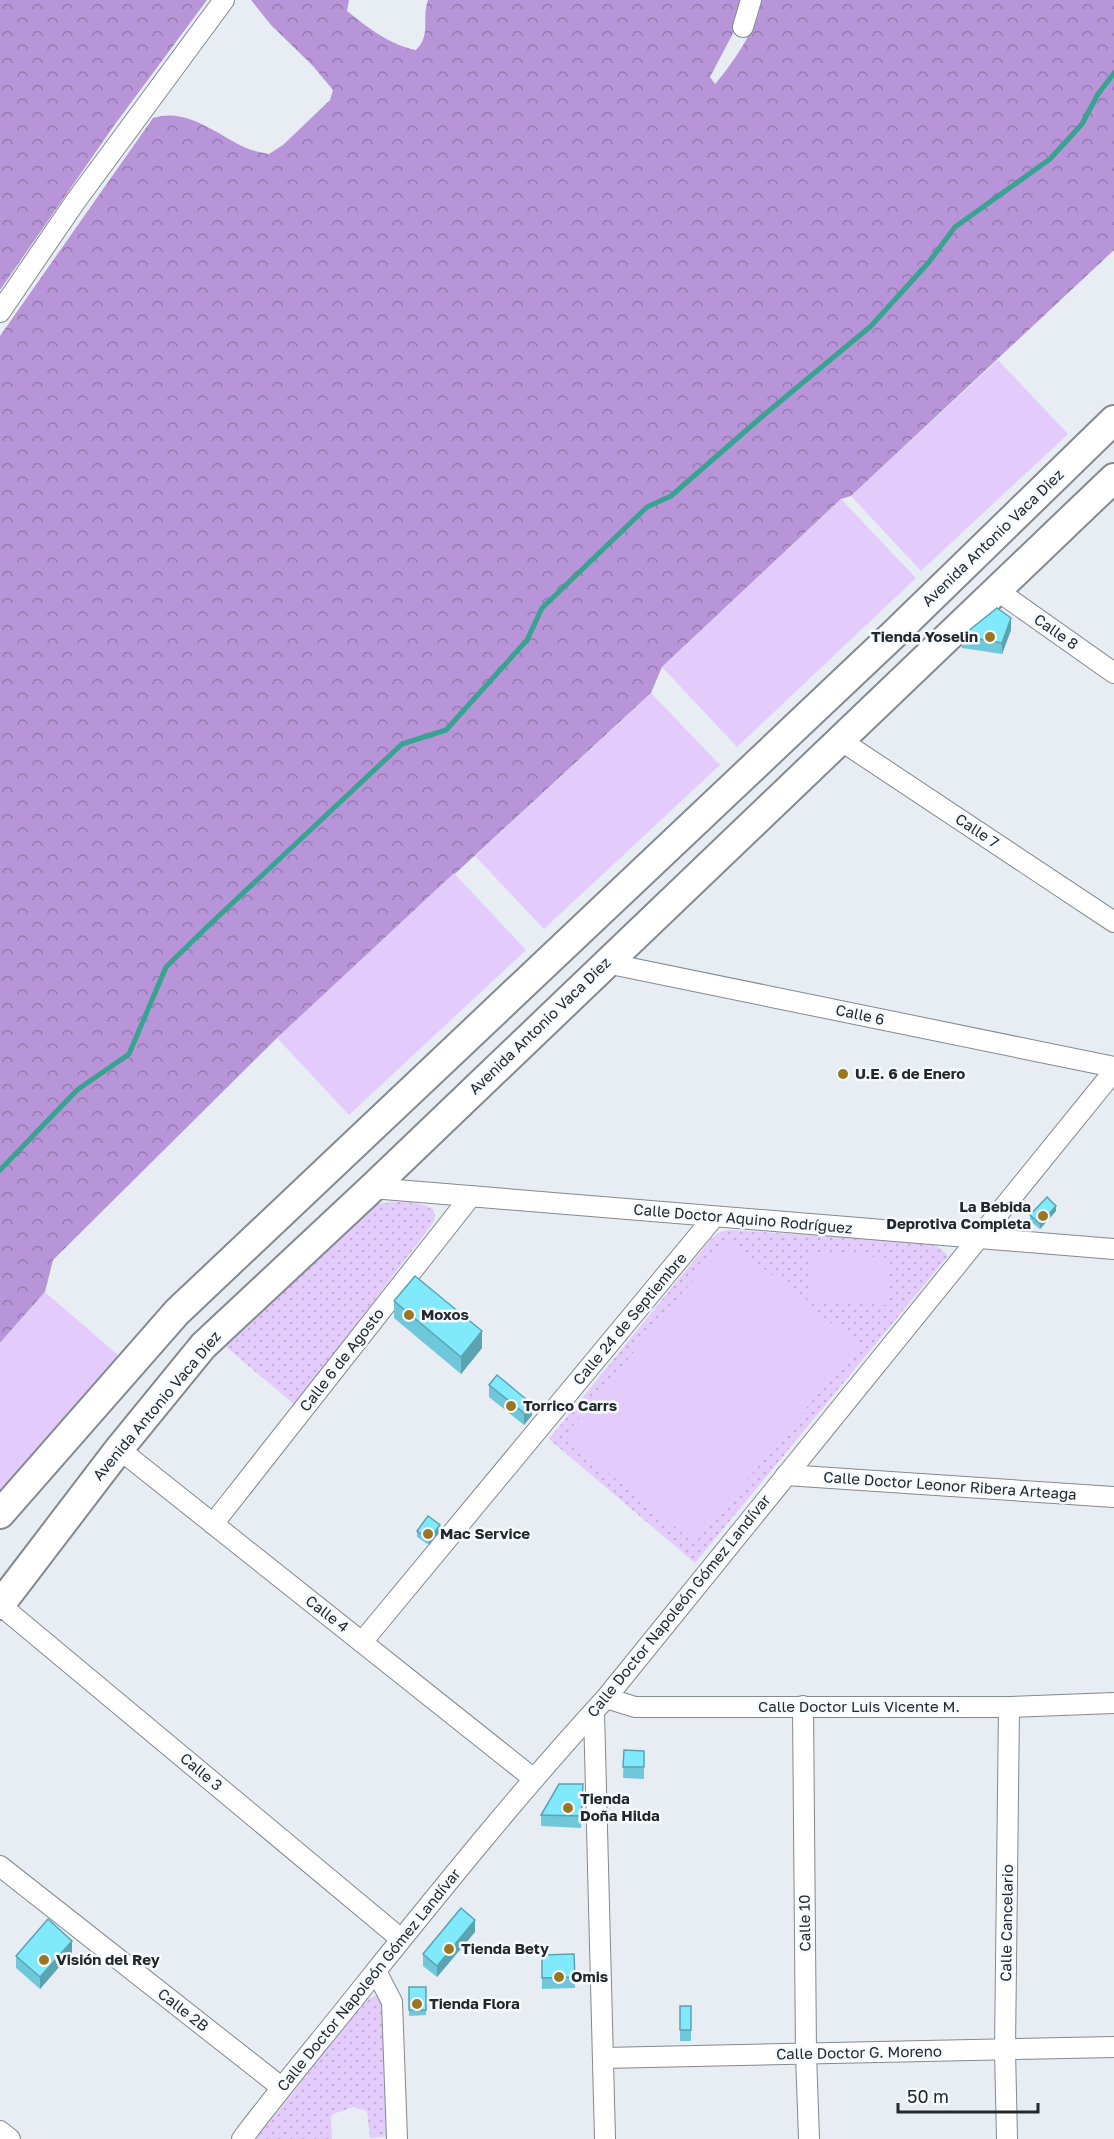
<svg xmlns="http://www.w3.org/2000/svg" width="1114" height="2139" font-family="'Golos Text',sans-serif">
<style>
.forest{fill:url(#forest-crowns)}
.park{fill:url(#park-dots)}
.pitch{fill:#e3ccfb}
.lines{fill:none;stroke-linecap:round;stroke-linejoin:round}
.stream{stroke:#37a390;stroke-width:5}
.minor-casing{stroke:#83898e;stroke-width:22}
.highway-casing{stroke:#83898e;stroke-width:32}
.minor{stroke:#fff;stroke-width:20}
.highway{stroke:#fff;stroke-width:28}
.wall{fill:#6ec8d9}
.shaded-wall{fill:#5aa3b0}
.building{fill:#80e9fc;stroke:#5aa3b0;stroke-width:1.5}
.poi-dot{fill:#9b7622;stroke:#f5faff;stroke-width:2}
.labels{text-anchor:middle;stroke-width:5;stroke-linejoin:round;paint-order:stroke}
.street-label{font-size:15px;fill:#25282a;stroke:#f5faff}
.poi-label{font-size:15px;font-weight:bold;fill:#25282a;stroke:#f5faff;text-anchor:start}
</style>
<defs>
<pattern id="forest-crowns" width="20" height="18" patternUnits="userSpaceOnUse" patternTransform="scale(1.5)"><rect width="20" height="18" fill="#b795d8"/><path d="M2 6a3 3 0 1 1 6 0M12 15a3 3 0 1 1 6 0" fill="none" stroke="#957aaf"/></pattern>
<pattern id="park-dots" width="8" height="8" patternUnits="userSpaceOnUse" patternTransform="scale(1.5)"><rect width="8" height="8" fill="#e3ccfb"/><path d="M2 2h.1M6 6h.1" fill="none" stroke="#c3afd7" stroke-width="1.8" stroke-linecap="round"/></pattern>
</defs>
<rect width="100%" height="100%" fill="#e7edf3"/>
<g class="forest">
<polygon points="0,0 207,0 113,127 0,290"/>
<path d="M 251,0 L 349,0 L 347,11 C 367,27 390,45 416,50 C 432,33 421,19 428,0 L 742,0 L 740,20 L 710,77 L 715,84 C 728,70 764,19 760,0 L 1114,0 L 1114,250 L 851,496 L 841,499 L 662,667 L 651,693 L 277,1038 L 53,1260 L 45,1292 L 0,1343 L 0,336 L 153,118 C 187,107 216,134 246,148 C 253,151 261,152 269,154 L 283,145 L 330,100 L 333,90 L 313,66 L 271,25 Z"/>
</g>
<g class="park">
<path d="M 394,1202 C 408,1202 420,1202 433,1209 L 435,1216 L 433,1223 L 295,1405 L 225,1346 L 377,1204 Z"/>
<polygon points="730,1230 928,1243 940,1248 948,1256 695,1563 549,1439 712,1238 720,1232"/>
<polygon points="376,1996 383,1997 392,2136 370,2138 367,2111 353,2107 333,2114 331,2117 332,2139 256,2139 367,1999"/>
</g>
<g class="pitch">
<polygon points="998,360 1068,434 921,571 851,496"/>
<polygon points="841,499 916,578 737,747 662,667"/>
<polygon points="651,693 720,765 544,929 475,856"/>
<polygon points="454,873 526,950 349,1115 277,1038"/>
<polygon points="727,1239 858,1345 695,1543 564,1437"/>
<polygon points="811,1252 890,1258 886,1305 807,1299"/>
<polygon points="45,1292 120,1357 0,1492 0,1343"/>
</g>
<g class="lines">
<polyline class="stream" points="0,1170 77,1090 129,1054 166,967 207,927 402,744 446,730 527,640 542,608 647,507 671,496 765,414 871,326 929,262 955,227 1050,159 1082,124 1098,94 1114,73"/>
<defs>
<g id="minor">
<polyline points="743,27 751,0"/>
<polyline points="0,312 75,202 224,0"/>
<polyline points="998,591 1114,673"/>
<polyline points="840,740 1114,922"/>
<polyline points="606,963 1114,1067"/>
<polyline points="372,1188 1114,1249"/>
<polyline points="119,1449 534,1779"/>
<polyline points="786,1475 1114,1497"/>
<polyline points="213,1524 471,1196"/>
<polyline points="0,1605 401,1939"/>
<polyline points="362,1642 714,1217"/>
<polyline points="606,1698 635,1707 1009,1707 1114,1703"/>
<polyline points="803,1706 806,2054 809,2139"/>
<polyline points="594,1712 605,2139"/>
<polyline points="0,1866 281,2087"/>
<polyline points="376,1971 392,2002 397,2139"/>
<polyline points="603,2058 1114,2047"/>
<polyline points="0,2131 10,2139"/>
<path d="M 242,2139 C 285,2082 331,2028 375,1972 C 450,1879 525,1786 606,1698 L 1114,1071"/>
<polyline points="1007,2139 1005,2050 1009,1707"/>
</g>
<g id="highway">
<polyline points="0,1514 177,1312 893,635 1114,420"/>
<polyline points="0,1605 119,1449 203,1346 372,1188 1114,478"/>
</g>
</defs>
<use href="#minor" class="minor-casing"/>
<use href="#highway" class="highway-casing"/>
<use href="#minor" class="minor"/>
<use href="#highway" class="highway"/>
</g>
<g class="wall">
<polygon points="1011,630 1002,654 962,648 962,636"/>
<polygon points="1056,1211 1040,1229 1030,1221 1030,1215"/>
<polygon points="394,1301 482,1348 461,1374 394,1318"/>
<polygon points="489,1385 532,1415 524,1425 489,1397"/>
<polygon points="417,1531 440,1531 429,1545 417,1537"/>
<polygon points="624,1750 644,1751 644,1779 623,1778"/>
<polygon points="583,1796 581,1828 541,1826 541,1815"/>
<polygon points="475,1932 437,1977 423,1966 423,1954"/>
<polygon points="72,1952 40,1989 16,1968 16,1956"/>
<polygon points="574,1954 575,1988 542,1989 542,1955"/>
<polygon points="409,1987 426,1987 426,2015 409,2016"/>
<rect x="680" y="2006" width="11" height="35"/>
</g>
<g class="shaded-wall">
<polygon points="1011,618 1011,630 1002,654 1002,643"/>
<polygon points="1056,1206 1056,1211 1040,1229 1040,1224"/>
<polygon points="482,1331 482,1348 461,1374 461,1357"/>
<polygon points="532,1404 532,1415 524,1425 524,1413"/>
<polygon points="440,1525 440,1531 429,1545 429,1539"/>
<polygon points="475,1920 475,1932 437,1977 437,1966"/>
<polygon points="72,1941 72,1952 40,1989 40,1977"/>
</g>
<g class="building">
<polygon points="997,608 1011,618 1002,643 962,636"/>
<polygon points="1047,1197 1056,1206 1040,1224 1030,1215"/>
<polygon points="415,1276 482,1331 461,1357 394,1301"/>
<polygon points="497,1375 532,1404 524,1413 489,1385"/>
<polygon points="428,1516 440,1525 429,1539 417,1531"/>
<polygon points="624,1750 644,1751 644,1767 623,1767"/>
<polygon points="559,1784 583,1784 581,1816 541,1815"/>
<polygon points="461,1908 475,1920 437,1966 423,1954"/>
<polygon points="48,1919 72,1941 40,1977 16,1956"/>
<polygon points="574,1954 575,1977 542,1978 542,1955"/>
<rect x="409" y="1987" width="17" height="23"/>
<rect x="680" y="2006" width="11" height="24"/>
</g>
<g class="poi-dot">
<circle cx="990" cy="637" r="6"/>
<circle cx="843" cy="1074" r="6"/>
<circle cx="1043" cy="1216" r="6"/>
<circle cx="409" cy="1315" r="6"/>
<circle cx="511" cy="1406" r="6"/>
<circle cx="428" cy="1534" r="6"/>
<circle cx="568" cy="1808" r="6"/>
<circle cx="449" cy="1949" r="6"/>
<circle cx="44" cy="1960" r="6"/>
<circle cx="559" cy="1977" r="6"/>
<circle cx="417" cy="2004" r="6"/>
</g>
<g class="labels">
<g class="street-label">
<text transform="translate(993 538) rotate(-44)" y="5">Avenida Antonio Vaca Diez</text>
<text transform="translate(1056 632) rotate(35)" y="5">Calle 8</text>
<text transform="translate(977 831) rotate(34)" y="5">Calle 7</text>
<text transform="translate(860 1015) rotate(12)" y="5">Calle 6</text>
<text transform="translate(540 1026) rotate(-44)" y="5">Avenida Antonio Vaca Diez</text>
<text transform="translate(743 1219) rotate(5)" y="5">Calle Doctor Aquino Rodríguez</text>
<text transform="translate(630 1319) rotate(-50)" y="5">Calle 24 de Septiembre</text>
<text transform="translate(342 1360) rotate(-52)" y="5">Calle 6 de Agosto</text>
<text transform="translate(157 1406) rotate(-50)" y="5">Avenida Antonio Vaca Diez</text>
<text transform="translate(950 1486) rotate(4)" y="5">Calle Doctor Leonor Ribera Arteaga</text>
<text transform="translate(679 1606) rotate(-51)" y="5">Calle Doctor Napoleón Gómez Landívar</text>
<text transform="translate(327 1614) rotate(38)" y="5">Calle 4</text>
<text x="859" y="1712">Calle Doctor Luis Vicente M.</text>
<text transform="translate(201 1772) rotate(40)" y="5">Calle 3</text>
<text transform="translate(805 1923) rotate(-91)" y="5">Calle 10</text>
<text transform="translate(1007 1923) rotate(-89)" y="5">Calle Cancelario</text>
<text transform="translate(369 1980) rotate(-51)" y="5">Calle Doctor Napoleón Gómez Landívar</text>
<text transform="translate(183 2010) rotate(38)" y="5">Calle 2B</text>
<text transform="translate(859 2053) rotate(-1)" y="5">Calle Doctor G. Moreno</text>
</g>
<g class="poi-label">
<text x="978" y="642" text-anchor="end">Tienda Yoselin</text>
<text x="855" y="1079">U.E. 6 de Enero</text>
<text x="1031" y="1212" text-anchor="end">La Bebida<tspan x="1031" dy="17">Deprotiva Completa</tspan></text>
<text x="421" y="1320">Moxos</text>
<text x="523" y="1411">Torrico Carrs</text>
<text x="440" y="1539">Mac Service</text>
<text x="580" y="1804">Tienda<tspan x="580" dy="17">Doña Hilda</tspan></text>
<text x="461" y="1954">Tienda Bety</text>
<text x="56" y="1965">Visión del Rey</text>
<text x="571" y="1982">Omis</text>
<text x="429" y="2009">Tienda Flora</text>
</g>
</g>
<path d="M898 2103v9h140v-9" fill="none" stroke="#25282a" stroke-width="3"/>
<text x="907" y="2103" font-size="18" fill="#25282a" stroke="#f5faff" stroke-width="4.5" paint-order="stroke">50 m</text>
</svg>
